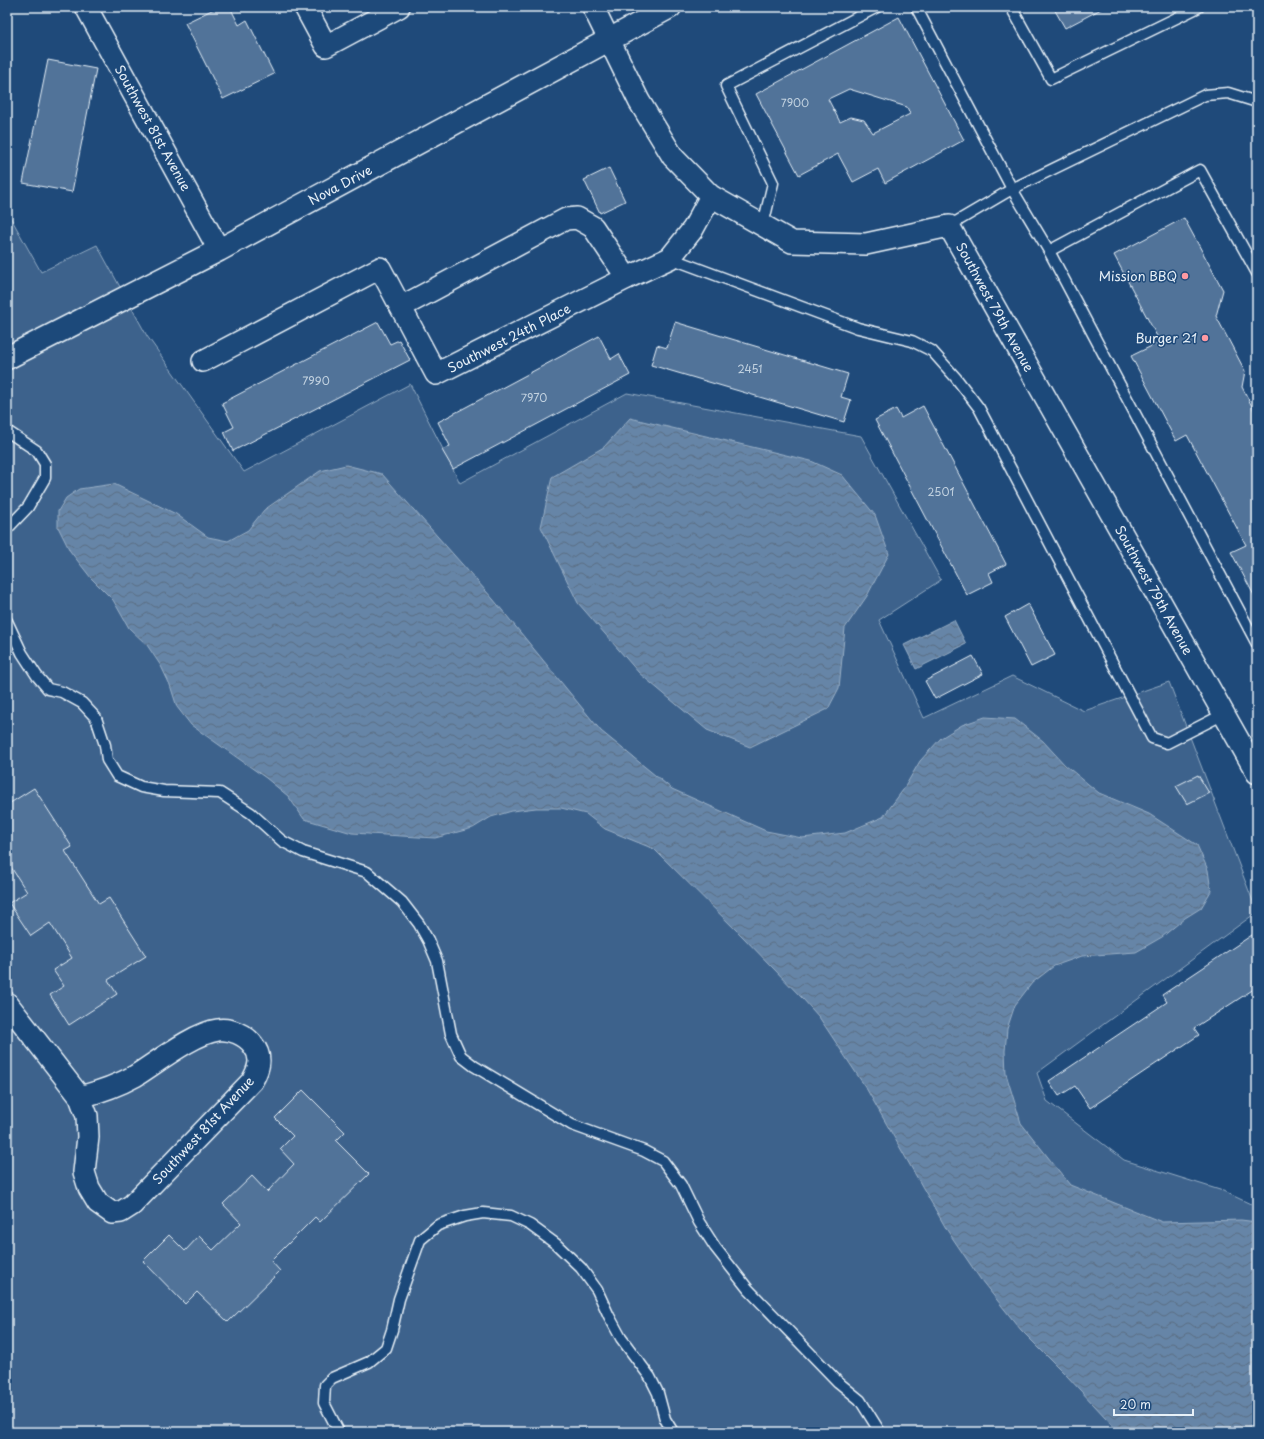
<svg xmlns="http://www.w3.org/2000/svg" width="1264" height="1439" font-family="'Playpen Sans',sans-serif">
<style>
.green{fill:#3c628c;stroke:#92aac2}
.water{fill:url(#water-waves);stroke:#9ab0c7}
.building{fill:#517399;stroke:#e8f1f8;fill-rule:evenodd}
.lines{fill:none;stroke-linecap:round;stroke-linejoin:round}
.lane-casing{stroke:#e8f1f8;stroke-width:13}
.street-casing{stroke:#e8f1f8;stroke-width:24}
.secondary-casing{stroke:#e8f1f8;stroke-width:25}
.lane{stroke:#1f4a7a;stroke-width:10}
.street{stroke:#1f4a7a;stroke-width:21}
.secondary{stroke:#1f4a7a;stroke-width:22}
.poi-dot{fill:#ff9aa2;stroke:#1f4a7a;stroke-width:1.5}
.labels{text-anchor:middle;stroke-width:3;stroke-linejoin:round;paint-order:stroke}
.number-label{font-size:11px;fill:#c2d2e0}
.street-label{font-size:13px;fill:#e8f1f8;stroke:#1f4a7a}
.poi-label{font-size:13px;fill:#e8f1f8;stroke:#1f4a7a;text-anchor:end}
</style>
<defs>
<pattern id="water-waves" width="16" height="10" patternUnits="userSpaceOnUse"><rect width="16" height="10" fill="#6685a7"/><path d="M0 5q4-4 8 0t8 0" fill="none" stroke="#596d82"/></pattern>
</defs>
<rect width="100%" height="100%" fill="#1f4a7a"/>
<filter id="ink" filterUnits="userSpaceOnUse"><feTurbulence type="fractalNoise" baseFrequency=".025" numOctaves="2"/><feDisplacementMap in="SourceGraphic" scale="8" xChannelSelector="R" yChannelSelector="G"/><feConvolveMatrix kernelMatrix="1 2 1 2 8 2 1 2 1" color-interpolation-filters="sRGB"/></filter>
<g filter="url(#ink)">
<polygon class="green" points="7,211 41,272 97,245 147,336 244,472 410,384 460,483 627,393 861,436 941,580 879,620 924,718 1012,676 1084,711 1169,682 1257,912 1037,1073 1047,1101 1124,1160 1223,1191 1257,1207 1257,1432 7,1432"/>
<g class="water">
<polygon points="630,418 811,461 842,475 875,515 889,554 867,596 845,628 839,688 828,709 750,747 707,730 639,673 578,603 541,527 552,477 604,447"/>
<polygon points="346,465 382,474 493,599 601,731 672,789 766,831 802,838 845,833 883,817 903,790 920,761 941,738 962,725 985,717 1015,719 1043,741 1065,765 1099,793 1149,814 1197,845 1208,870 1211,891 1201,908 1185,918 1162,937 1136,952 1082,956 1054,966 1032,983 1015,1005 1007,1029 1005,1051 1006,1074 1021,1123 1070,1185 1162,1222 1241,1220 1257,1222 1257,1432 1119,1432 1067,1376 1021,1330 981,1280 947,1230 866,1088 819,1017 803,999 742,936 654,849 605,829 586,814 561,808 536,808 512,811 491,817 473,828 435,838 352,833 304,819 288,796 266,778 191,725 177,707 170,685 161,666 147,645 129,628 113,600 91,578 70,551 58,527 58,511 66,498 79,489 114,484 176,514 208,537 228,541 248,530 264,510 320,471"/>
<polygon points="954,620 966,644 916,669 904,645"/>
</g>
<g class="building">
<polygon points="218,7 230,7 239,25 247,20 274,74 223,99 185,23"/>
<polygon points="1053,7 1105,7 1065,28"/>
<path d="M 899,17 L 964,140 L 885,183 L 878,169 L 853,182 L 838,154 L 799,175 L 756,94 ZM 849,89 L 907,107 L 910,114 L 873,133 L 864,120 L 851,117 L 840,122 L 828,99 Z"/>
<polygon points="48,60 96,69 72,192 23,183"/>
<polygon points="609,168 625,201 600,213 584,180"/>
<polygon points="1184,218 1223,290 1216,316 1245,371 1242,387 1257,416 1257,601 1231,552 1246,545 1187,435 1176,441 1131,356 1160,342 1114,255"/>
<polygon points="378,322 390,344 399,340 410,360 233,451 224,432 234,427 222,403"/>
<polygon points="675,322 848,374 841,397 851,400 844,422 651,365 657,345 667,348"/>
<polygon points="599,336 611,359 619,354 630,375 453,469 442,450 450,446 438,422"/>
<polygon points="923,406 1006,564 989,573 993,582 967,595 875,420 896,409 901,418"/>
<polygon points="1028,604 1055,655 1031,667 1005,617"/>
<polygon points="973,656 983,674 935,699 925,681"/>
<polygon points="1198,775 1209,793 1187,804 1176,786"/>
<polygon points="34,788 72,847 65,851 99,904 109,898 146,956 108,980 117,994 69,1025 50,995 64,986 53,970 72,958 50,923 31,936 9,903 27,892 7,861 7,805"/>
<polygon points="1255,933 1257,936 1257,955 1253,957 1257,963 1257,987 1194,1028 1199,1035 1090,1108 1075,1086 1059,1096 1049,1081 1167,1002 1162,995"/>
<polygon points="303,1090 345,1132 336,1141 369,1174 320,1222 315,1217 271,1261 280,1271 228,1322 197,1292 185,1304 143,1261 169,1235 185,1251 199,1236 213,1250 241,1223 223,1204 252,1176 267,1192 294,1164 280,1149 293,1136 275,1118"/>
</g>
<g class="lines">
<defs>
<g id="lane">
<polyline points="916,7 1012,189 1049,251 1257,644"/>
<polyline points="1011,7 1051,79 1199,7"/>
<polyline points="763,225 773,183 726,86 877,7"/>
<polyline points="949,226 1012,189 1205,95 1228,93 1257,102"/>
<polyline points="1049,251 1200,170 1257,273"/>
<polyline points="670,258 858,328 912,341 932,351 956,378 979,408 1152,738 1167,743 1224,714"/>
<polyline points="7,431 37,451 45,464 45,478 28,507 7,529"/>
<polyline points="7,621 22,653 37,676 48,689 62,692 82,703 96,718 105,745 107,760 117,776 141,787 164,791 220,793 251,813 282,841 303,852 367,872 402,902 419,924 428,940 437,961 451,1034 461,1056 474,1066 572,1125 644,1151 663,1161 681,1185 699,1222 715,1247 748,1289 838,1382 860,1400 880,1432"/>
<polyline points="339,1432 324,1403 325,1385 332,1378 369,1362 386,1348 392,1330 399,1299 420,1240 438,1225 465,1216 483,1213 511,1216 530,1225 556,1244 581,1268 597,1290 609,1316 621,1338 650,1377 658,1393 665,1419 673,1432"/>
</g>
<g id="street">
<polyline points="86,7 219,250"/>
<polyline points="305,7 326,46 399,7"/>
<polyline points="593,7 639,101 673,157 711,196 792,242 866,244 949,226 1257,773"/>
<polyline points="401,307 566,219 577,218 593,227 627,278"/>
<polyline points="203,361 380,268 436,374 627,278 670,258 693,229 711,196"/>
<path d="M 7,1003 L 80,1097 L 87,1116 L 88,1137 L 84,1172 L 89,1188 L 98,1203 L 112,1213 L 121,1212 L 132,1205 L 252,1081 C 259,1069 263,1057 253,1045 C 246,1035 230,1028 218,1030 C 194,1033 156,1063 135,1076 C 117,1086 99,1092 80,1097"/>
</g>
<polyline id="secondary" points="7,358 219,250 670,7"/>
</defs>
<use href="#lane" class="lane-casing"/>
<use href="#street" class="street-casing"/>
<use href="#secondary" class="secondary-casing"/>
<use href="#lane" class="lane"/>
<use href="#street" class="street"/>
<use href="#secondary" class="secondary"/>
</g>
</g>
<g class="poi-dot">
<circle cx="1185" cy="276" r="4"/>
<circle cx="1205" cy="338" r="4"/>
</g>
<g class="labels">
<g class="number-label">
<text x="795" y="107">7900</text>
<text x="750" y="373">2451</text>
<text x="316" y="385">7990</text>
<text x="534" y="402">7970</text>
<text x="941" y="496">2501</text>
</g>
<g class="street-label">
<text transform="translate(153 128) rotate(61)" y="5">Southwest 81st Avenue</text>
<text transform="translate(340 185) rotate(-28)" y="5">Nova Drive</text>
<text transform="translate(995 307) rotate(61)" y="5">Southwest 79th Avenue</text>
<text transform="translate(509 338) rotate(-27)" y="5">Southwest 24th Place</text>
<text transform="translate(1154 590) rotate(61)" y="5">Southwest 79th Avenue</text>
<text transform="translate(203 1130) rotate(-47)" y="5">Southwest 81st Avenue</text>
</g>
<g class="poi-label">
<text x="1177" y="281">Mission BBQ</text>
<text x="1197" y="343">Burger 21</text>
</g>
</g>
<rect width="1264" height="1439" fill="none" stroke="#1f4a7a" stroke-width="24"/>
<rect x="12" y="12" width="1240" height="1415" fill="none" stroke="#e8f1f8" stroke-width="1.5" filter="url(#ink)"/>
<path d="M1114 1409v6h79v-6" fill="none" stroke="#e8f1f8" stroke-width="2"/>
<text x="1120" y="1409" font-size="12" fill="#e8f1f8" stroke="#1f4a7a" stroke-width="3" paint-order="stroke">20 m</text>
</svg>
